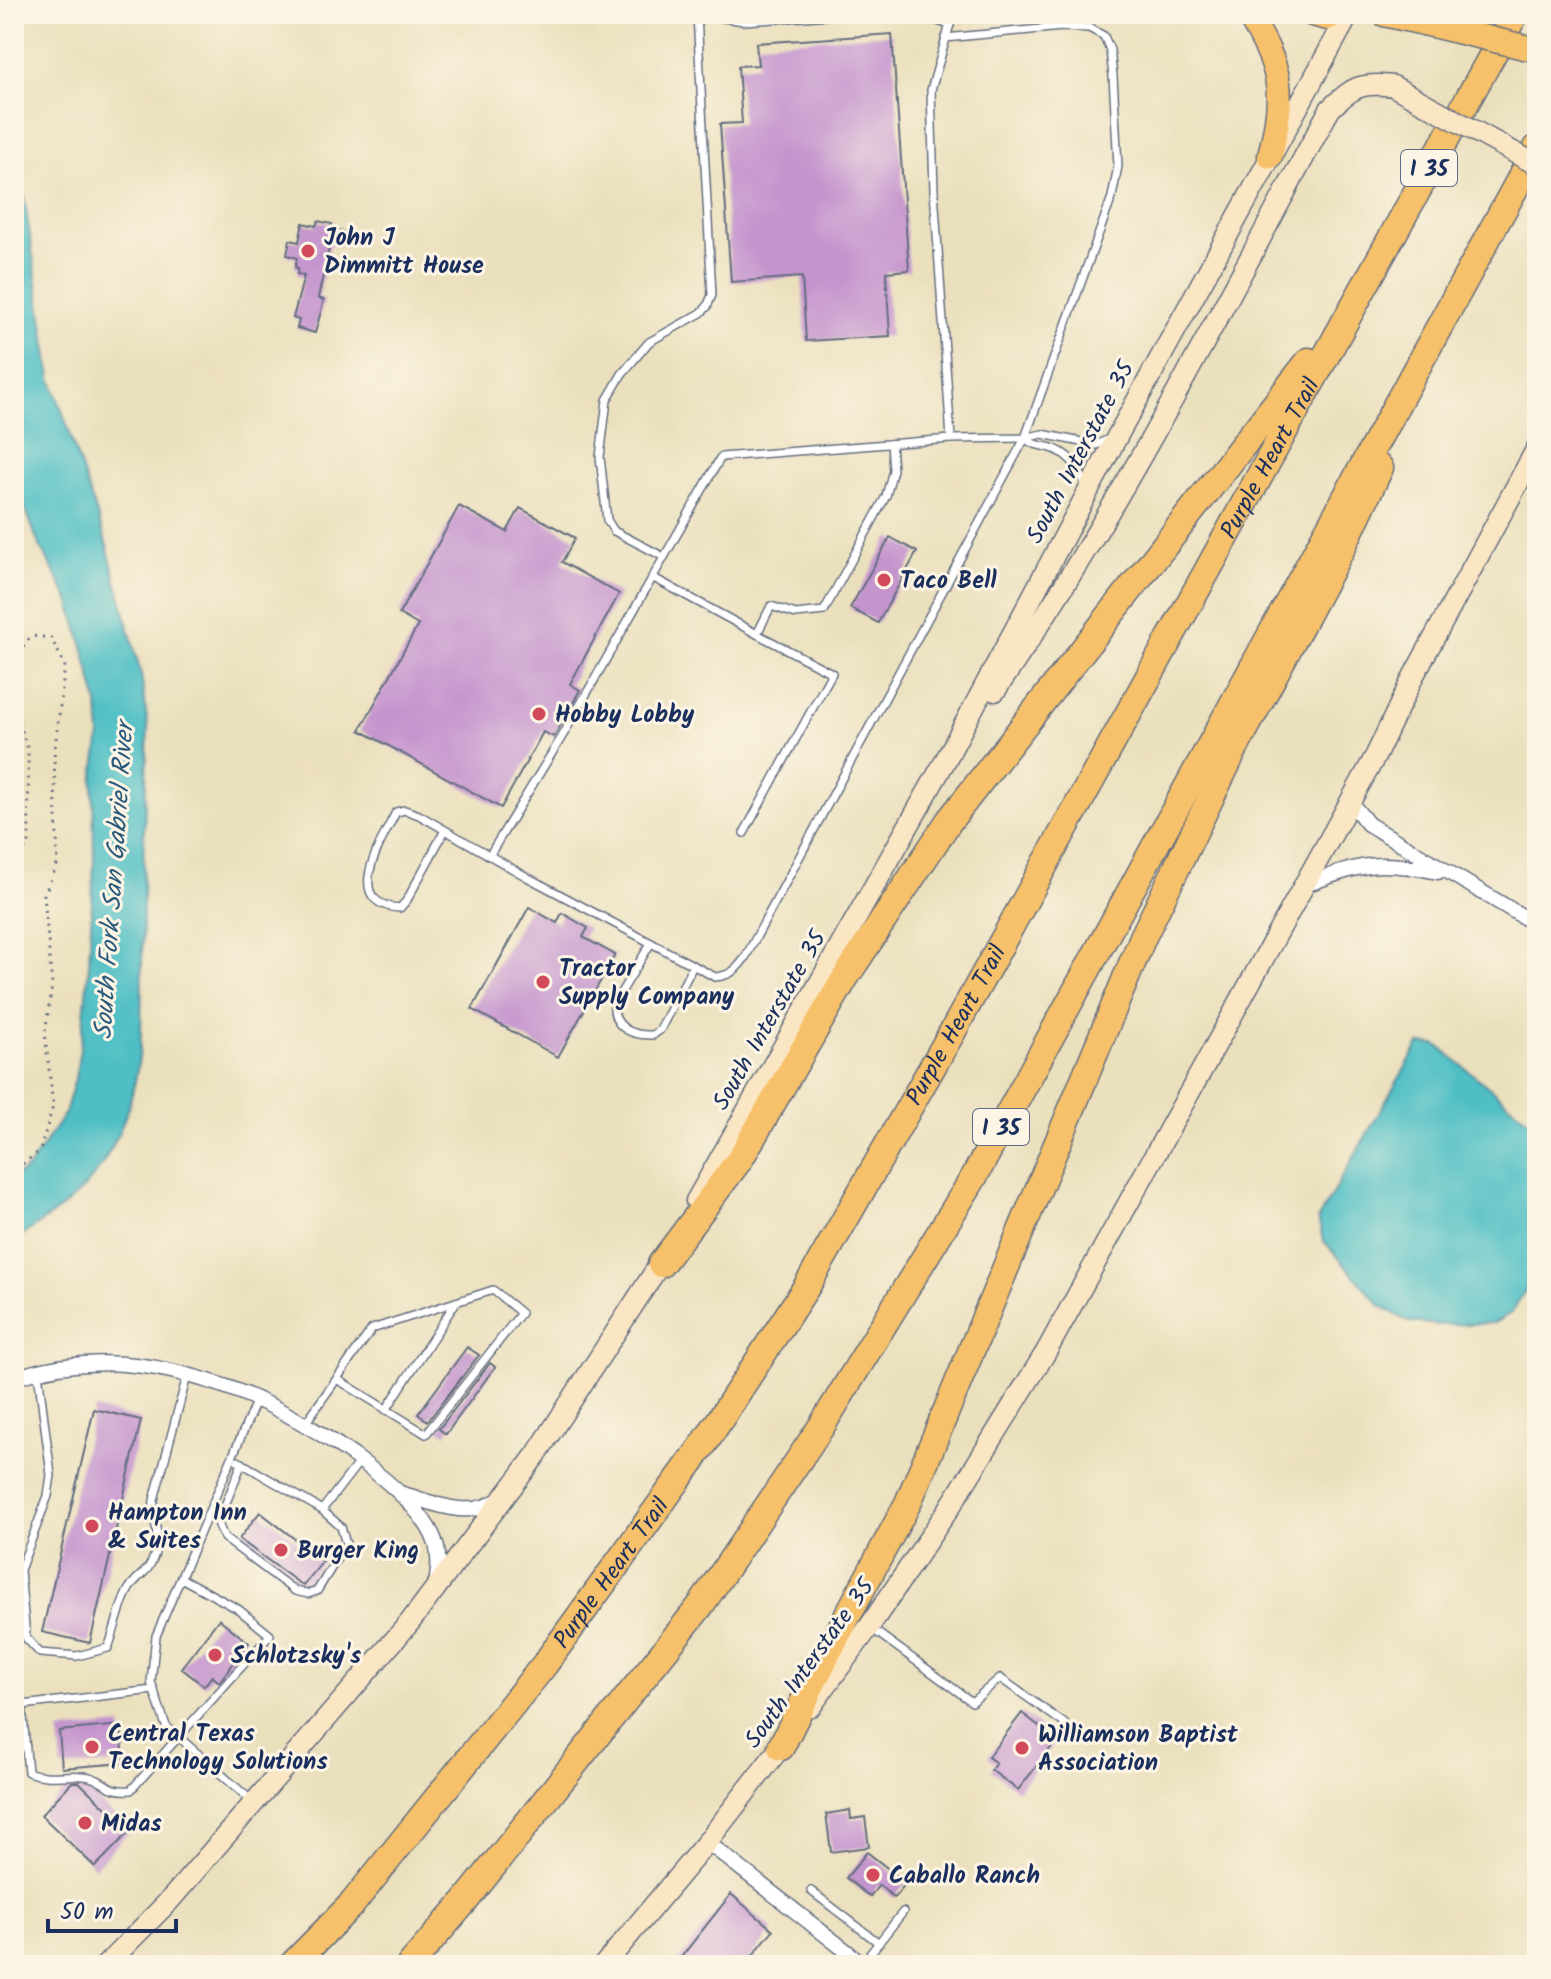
<svg xmlns="http://www.w3.org/2000/svg" width="1551" height="1979" font-family="Kalam,sans-serif">
<style>
.water{fill:#50bfc5;stroke:#367792;stroke-width:2}
.building{fill:#c494ce}
.lines{fill:none;stroke-linecap:round;stroke-linejoin:round}
.lane-casing{stroke:#646d7f;stroke-width:10}
.street-casing{stroke:#646d7f;stroke-width:17}
.secondary-casing{stroke:#646d7f;stroke-width:23}
.primary-casing{stroke:#646d7f;stroke-width:27}
.highway-casing{stroke:#646d7f;stroke-width:29}
.path{stroke:#646d7f;stroke-width:3;stroke-dasharray:2 6;stroke-linecap:butt}
.lane{stroke:#fff;stroke-width:7}
.street{stroke:#fff;stroke-width:14}
.secondary{stroke:#fbe6c4;stroke-width:20}
.primary{stroke:#f6c16b;stroke-width:24}
.highway{stroke:#f6c16b;stroke-width:26}
.secondary-bridge-casing{stroke:#646d7f;stroke-width:23;stroke-linecap:butt}
.primary-bridge-casing{stroke:#646d7f;stroke-width:27;stroke-linecap:butt}
.secondary-bridge{stroke:#fbe6c4;stroke-width:20}
.primary-bridge{stroke:#f6c16b;stroke-width:24}
.poi-dot{fill:#d1495b;stroke:#fcf5e5;stroke-width:3}
.labels{text-anchor:middle;stroke-width:6;stroke-linejoin:round;paint-order:stroke}
.shield{fill:#fcf5e5;stroke:#5e6a86;stroke-width:2}
.shield-label{font-size:22px;font-weight:bold;fill:#1b2f5e}
.poi-label{font-size:24px;font-weight:bold;fill:#1b2f5e;stroke:#fcf5e5;text-anchor:start}
.street-label{font-size:24px;fill:#1b2f5e;stroke:#fcf5e5}
.water-label{font-size:26px;font-style:italic;fill:#2b5a7d;stroke:#fcf5e5}
</style>
<rect width="100%" height="100%" fill="#fcf5e5"/>
<filter id="ink" filterUnits="userSpaceOnUse"><feTurbulence type="fractalNoise" baseFrequency=".0125" numOctaves="2"/><feDisplacementMap in="SourceGraphic" scale="16" xChannelSelector="R" yChannelSelector="G"/><feConvolveMatrix kernelMatrix="1 2 1 2 8 2 1 2 1" color-interpolation-filters="sRGB"/></filter>
<filter id="wash" filterUnits="userSpaceOnUse"><feTurbulence type="fractalNoise" baseFrequency=".006" numOctaves="4" result="noise"/><feDisplacementMap in="SourceGraphic" scale="32" xChannelSelector="R" yChannelSelector="G"/><feGaussianBlur stdDeviation="1.8" result="paint"/><feColorMatrix in="noise" values="0 0 0 0 0 0 0 0 0 0 0 0 0 0 0 0 0 1.4 0 .05"/><feComposite in="paint" operator="in"/></filter>
<g filter="url(#wash)">
<rect width="100%" height="100%" fill="#ebe0bd"/>
<g class="water">
<path d="M 14,128 L 51,378 L 105,539 L 141,674 L 148,728 L 144,830 L 141,1034 C 138,1093 117,1161 70,1201 C 53,1215 33,1228 14,1240 L 14,1178 L 29,1167 L 65,1113 L 75,1079 L 82,1037 L 89,964 L 94,862 L 93,782 L 100,735 L 98,704 L 81,639 L 69,600 L 37,540 L 14,477 Z"/>
<polygon points="1419,1044 1437,1045 1537,1127 1537,1272 1511,1313 1494,1323 1441,1325 1409,1322 1381,1306 1323,1240 1318,1219"/>
</g>
<g id="blocks">
<g class="building">
<polygon points="892,34 909,270 886,272 890,336 806,341 802,277 731,282 720,124 742,123 738,66 758,65 756,43"/>
<polygon points="318,221 332,224 331,229 344,232 341,246 330,244 318,298 324,300 315,333 297,328 299,320 293,318 304,276 297,274 298,268 295,267 297,258 287,255 290,240 299,242 303,223 316,226"/>
<polygon points="459,506 507,532 520,508 575,538 562,562 619,594 570,684 580,690 554,737 543,732 501,808 360,730 418,625 399,614"/>
<polygon points="890,537 917,552 878,623 850,608"/>
<polygon points="529,907 557,923 562,913 588,928 583,937 615,955 558,1057 472,1009"/>
<polygon points="467,1347 479,1355 428,1421 418,1414"/>
<polygon points="490,1363 495,1367 446,1434 439,1429"/>
<polygon points="94,1409 141,1420 90,1643 42,1632"/>
<polygon points="260,1512 323,1561 303,1586 239,1539"/>
<polygon points="219,1619 249,1643 219,1682 212,1676 204,1686 181,1668"/>
<polygon points="1022,1713 1057,1740 1018,1790 991,1770 996,1763 988,1757"/>
<polygon points="121,1725 124,1763 62,1768 59,1731"/>
<polygon points="72,1782 79,1782 130,1831 95,1867 41,1815"/>
<polygon points="850,1810 851,1819 865,1817 869,1847 831,1852 826,1814"/>
<polygon points="867,1852 906,1883 894,1898 879,1885 870,1897 846,1878"/>
<polygon points="731,1894 773,1930 745,1965 675,1965"/>
</g>
</g>
</g>
<g filter="url(#ink)">
<use href="#blocks" fill-opacity="0" stroke="#646d7f" stroke-width="2"/>
<g class="lines">
<defs>
<g id="lane">
<polyline points="697,14 744,21 847,14"/>
<polyline points="915,14 950,25"/>
<path d="M 1025,438 C 1033,445 1038,445 1048,447 C 1070,452 1078,468 1087,487"/>
<polyline points="951,439 934,191 931,90 953,14"/>
<polyline points="664,557 614,531 607,520 600,457 607,400 622,374 649,342 701,313 707,307 712,295 697,15"/>
<polyline points="652,577 757,634"/>
<path d="M 445,830 L 407,900 L 400,908 C 340,904 382,841 396,812 L 405,810 L 419,815 L 527,877 L 715,977 C 730,976 736,970 745,958 L 1025,438 L 1112,197 L 1118,166 L 1113,76 L 1110,50 L 1104,36 L 1089,28 L 1062,27 L 945,38"/>
<polyline points="744,833 832,673 757,634 771,606 796,614 824,611 886,496 893,470 891,444"/>
<polyline points="489,856 563,735 721,457 951,439 1025,438 1042,434 1096,445 1109,439"/>
<path d="M 651,943 L 614,1004 C 612,1028 633,1036 653,1035 L 660,1030 L 693,966"/>
<path d="M 38,1372 L 51,1475 L 48,1496 L 20,1570 L 26,1638 L 40,1653 L 77,1656 L 108,1648 C 115,1631 120,1603 129,1589 C 139,1572 150,1575 156,1549 C 160,1533 152,1516 154,1500 L 187,1376"/>
<polyline points="386,1410 456,1302"/>
<polyline points="304,1425 372,1329 493,1290 521,1313 426,1434 337,1379"/>
<polyline points="238,1461 322,1510 359,1462"/>
<polyline points="242,1463 218,1523 224,1538 295,1591 308,1594 317,1591 346,1544 341,1527 322,1510"/>
<polyline points="871,1628 972,1702 1000,1678 1065,1724"/>
<path d="M 154,1690 L 22,1705 L 28,1772 C 47,1780 64,1774 84,1776 C 103,1777 106,1793 131,1790 L 270,1635 L 238,1609 L 181,1578"/>
<polyline points="253,1802 166,1726 151,1682 156,1636 257,1399"/>
<polyline points="811,1891 879,1943"/>
<polyline points="862,1964 903,1912"/>
</g>
<g id="street">
<polyline points="1350,802 1368,824 1537,925"/>
<path d="M 1305,885 C 1362,864 1377,859 1438,872"/>
<path d="M 14,1378 C 65,1361 119,1359 171,1371 C 197,1377 233,1388 258,1400 C 308,1422 419,1490 436,1544 C 440,1558 438,1571 436,1586"/>
<path d="M 403,1494 C 434,1503 468,1520 498,1500"/>
<polyline points="707,1842 864,1965"/>
</g>
<g id="secondary">
<path d="M 995,691 C 1122,507 1223,306 1330,109 C 1352,87 1361,82 1393,86"/>
<polyline points="696,1201 944,763 1118,435 1349,14"/>
<polyline points="811,1706 869,1627 950,1507 1046,1352 1376,755 1414,675 1537,448"/>
<polyline points="106,1965 170,1900 410,1622 536,1455 667,1253"/>
<polyline points="604,1965 707,1842 790,1735"/>
</g>
<g id="primary">
<path d="M 1248,14 C 1283,71 1285,91 1270,156"/>
<polyline points="1312,14 1327,18 1336,14"/>
<polyline points="1384,14 1424,23"/>
</g>
<g id="highway">
<polyline points="661,1264 740,1159 845,978 949,821 1309,361"/>
<polyline points="781,1747 829,1650 908,1503 1143,937 1232,754 1342,548 1380,468"/>
<path id="s1" d="M 292,1965 L 352,1904 L 545,1664 L 706,1441 L 807,1286 L 954,1029 L 1515,14"/>
<polyline points="410,1965 466,1900 701,1605 821,1427 974,1177 1537,148"/>
</g>
</defs>
<use href="#lane" class="lane-casing"/>
<use href="#street" class="street-casing"/>
<use href="#secondary" class="secondary-casing"/>
<use href="#primary" class="primary-casing"/>
<use href="#highway" class="highway-casing"/>
<polyline class="path" points="14,862 29,844 28,750 16,713 15,678 23,647 31,636 51,638 65,665 54,756 58,863 44,895 52,985 45,1033 53,1106 40,1151 14,1170"/>
<use href="#lane" class="lane"/>
<use href="#street" class="street"/>
<use href="#secondary" class="secondary"/>
<use href="#primary" class="primary"/>
<use href="#highway" class="highway"/>
<defs>
<polyline id="secondary-bridge" points="1393,86 1537,165"/>
<polyline id="primary-bridge" points="1424,23 1537,50"/>
</defs>
<use href="#secondary-bridge" class="secondary-bridge-casing"/>
<use href="#primary-bridge" class="primary-bridge-casing"/>
<use href="#secondary-bridge" class="secondary-bridge"/>
<use href="#primary-bridge" class="primary-bridge"/>
</g>
</g>
<g class="poi-dot">
<circle cx="308" cy="251" r="8"/>
<circle cx="884" cy="580" r="8"/>
<circle cx="539" cy="714" r="8"/>
<circle cx="543" cy="982" r="8"/>
<circle cx="92" cy="1526" r="8"/>
<circle cx="281" cy="1550" r="8"/>
<circle cx="215" cy="1655" r="8"/>
<circle cx="92" cy="1747" r="8"/>
<circle cx="1022" cy="1748" r="8"/>
<circle cx="85" cy="1823" r="8"/>
<circle cx="873" cy="1875" r="8"/>
</g>
<g class="labels">
<g class="shield">
<rect x="1401" y="150" width="56" height="36" rx="6"/>
<rect x="973" y="1109" width="56" height="36" rx="6"/>
</g>
<g class="shield-label">
<text x="1429" y="176">I 35</text>
<text x="1001" y="1135">I 35</text>
</g>
<g class="poi-label">
<text x="324" y="245">John J<tspan x="324" dy="28">Dimmitt House</tspan></text>
<text x="900" y="588">Taco Bell</text>
<text x="555" y="722">Hobby Lobby</text>
<text x="559" y="976">Tractor<tspan x="559" dy="28">Supply Company</tspan></text>
<text x="108" y="1520">Hampton Inn<tspan x="108" dy="28">&amp; Suites</tspan></text>
<text x="297" y="1558">Burger King</text>
<text x="231" y="1663">Schlotzsky's</text>
<text x="108" y="1741">Central Texas<tspan x="108" dy="28">Technology Solutions</tspan></text>
<text x="1038" y="1742">Williamson Baptist<tspan x="1038" dy="28">Association</tspan></text>
<text x="101" y="1831">Midas</text>
<text x="889" y="1883">Caballo Ranch</text>
</g>
<g class="street-label">
<text transform="translate(1080 452) rotate(-62)" y="8">South Interstate 35</text>
<text dy="8" stroke="none"><textPath href="#s1" startOffset="1802">Purple Heart Trail</textPath></text>
<text transform="translate(769 1020) rotate(-60)" y="8">South Interstate 35</text>
<text dy="8" stroke="none"><textPath href="#s1" startOffset="1154">Purple Heart Trail</textPath></text>
<text dy="8" stroke="none"><textPath href="#s1" startOffset="506">Purple Heart Trail</textPath></text>
<text transform="translate(809 1663) rotate(-54)" y="8">South Interstate 35</text>
</g>
<g class="water-label">
<text transform="translate(113 881) rotate(-86)" y="9">South Fork San Gabriel River</text>
</g>
</g>
<rect width="1551" height="1979" fill="none" stroke="#fcf5e5" stroke-width="48"/>
<path d="M48 1919v12h128v-12" fill="none" stroke="#1b2f5e" stroke-width="4"/>
<text x="60" y="1919" font-size="24" fill="#1b2f5e" stroke="#fcf5e5" stroke-width="6" paint-order="stroke">50 m</text>
</svg>
